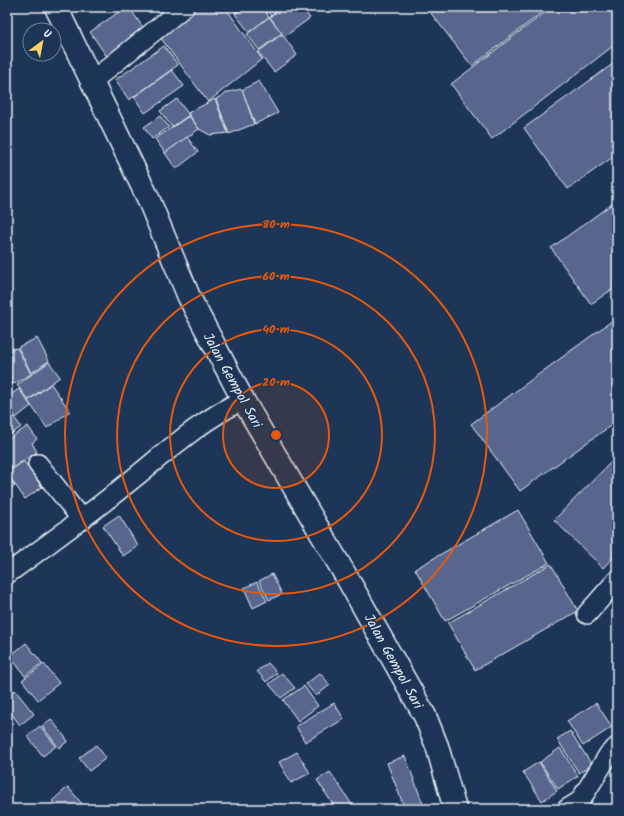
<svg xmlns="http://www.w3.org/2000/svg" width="624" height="816" font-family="Kalam,sans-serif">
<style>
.building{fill:#58658c;stroke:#e8f1f8}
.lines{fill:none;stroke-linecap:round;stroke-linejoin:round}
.street-casing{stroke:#e8f1f8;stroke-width:22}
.secondary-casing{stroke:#e8f1f8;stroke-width:25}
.street{stroke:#1d3557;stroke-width:19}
.secondary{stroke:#1d3557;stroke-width:22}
.ring{fill:none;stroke:#e8590c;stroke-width:2}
.labels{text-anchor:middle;stroke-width:3;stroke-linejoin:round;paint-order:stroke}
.street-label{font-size:14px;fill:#e8f1f8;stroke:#1d3557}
.centre{fill:#e8590c;stroke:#1d3557;stroke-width:2}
.ring-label{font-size:12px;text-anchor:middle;font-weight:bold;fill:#e8590c;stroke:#1d3557;stroke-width:3;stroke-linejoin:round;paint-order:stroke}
</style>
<rect width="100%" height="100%" fill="#1d3557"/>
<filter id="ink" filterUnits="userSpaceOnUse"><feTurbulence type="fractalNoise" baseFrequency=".025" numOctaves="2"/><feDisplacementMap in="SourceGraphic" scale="8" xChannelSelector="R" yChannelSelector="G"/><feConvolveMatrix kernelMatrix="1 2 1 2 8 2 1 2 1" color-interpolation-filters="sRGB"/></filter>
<g filter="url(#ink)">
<g class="building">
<polygon points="126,7 129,7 148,35 110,61 90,32"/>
<polygon points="197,7 225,7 262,59 208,102 160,37"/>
<polygon points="231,7 244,7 236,13"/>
<polygon points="245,7 262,7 269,17 249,32 235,14"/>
<polygon points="264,7 282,7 271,16"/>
<polygon points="283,7 301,7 310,18 284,37 270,17"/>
<polygon points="436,7 549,7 472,66 430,12"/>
<polygon points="552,7 617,7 617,43 492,139 451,84"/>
<polygon points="269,17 282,33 259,50 247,34"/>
<polygon points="282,34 297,55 274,72 258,52"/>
<polygon points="164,46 178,65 129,100 115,80"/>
<polygon points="617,61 617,154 568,189 524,128"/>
<polygon points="172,70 184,86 145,113 134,97"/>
<polygon points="259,81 278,113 255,124 242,90"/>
<polygon points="242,89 254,124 229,134 216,99 228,92"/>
<polygon points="177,99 189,115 172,127 160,111"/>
<polygon points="215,99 228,133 210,135 199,129 188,113"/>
<polygon points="160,116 169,127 152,139 144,127"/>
<polygon points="189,116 199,129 165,153 155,139"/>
<polygon points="187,137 198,152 176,169 165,153"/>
<polygon points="616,201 617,286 591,304 551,248"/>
<polygon points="617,317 617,421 520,491 471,424"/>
<polygon points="37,338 49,361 31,373 18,347"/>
<polygon points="17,348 31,374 14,384 7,369 7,350"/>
<polygon points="49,362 60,377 28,400 17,385"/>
<polygon points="7,373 13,384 7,387"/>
<polygon points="51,384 70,411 47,428 28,401"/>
<polygon points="19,389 31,406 16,418 7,405 7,397"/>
<polygon points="7,407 21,427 7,437"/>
<polygon points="28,426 37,439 32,443 37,452 12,468 7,462 7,440"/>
<polygon points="617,456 617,553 603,568 554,520"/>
<polygon points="24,461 42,487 25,499 7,473"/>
<polygon points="7,474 15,486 7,492"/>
<polygon points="518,510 549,563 445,621 415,569"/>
<polygon points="119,515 138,546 123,556 103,526"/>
<polygon points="551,564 578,611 475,670 448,623"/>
<polygon points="272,574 282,594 269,600 259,581"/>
<polygon points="257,582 267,601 253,608 244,588"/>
<polygon points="26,643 42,663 25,676 10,656"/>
<polygon points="268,663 277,673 266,682 257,671"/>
<polygon points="44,664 59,683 38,700 22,680"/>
<polygon points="282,673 295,688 281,698 269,684"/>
<polygon points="320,673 330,685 316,696 306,684"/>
<polygon points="304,686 318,706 298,721 283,700"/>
<polygon points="15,690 34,714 20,725 7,708 7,696"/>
<polygon points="334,703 344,719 305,742 296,726"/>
<polygon points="596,703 612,727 583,746 567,721"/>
<polygon points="51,719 68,741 59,748 42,726"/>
<polygon points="40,726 56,746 43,756 27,736"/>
<polygon points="570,731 592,765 579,773 557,739"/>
<polygon points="96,745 106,758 89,771 79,758"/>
<polygon points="560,748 578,776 558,789 540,762"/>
<polygon points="297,752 310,773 291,783 279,762"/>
<polygon points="405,756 425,809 405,809 387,763"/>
<polygon points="539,762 557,791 542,801 523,772"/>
<polygon points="330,772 355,809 336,809 317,780"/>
<polygon points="68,787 83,805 78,809 58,809 52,801"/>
</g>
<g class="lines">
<defs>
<g id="street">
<polyline points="91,82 184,7"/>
<polyline points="38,464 82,520"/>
<path d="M 7,574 C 47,545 86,517 124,486 C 162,456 199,421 243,400"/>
<polyline points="587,614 617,580"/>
<polyline points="567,809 580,801 609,754 617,747"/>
</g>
<polyline id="secondary" points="56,7 148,198 189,297 243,400 346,576 425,716 437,746 455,809"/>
</defs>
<use href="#street" class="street-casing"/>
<use href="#secondary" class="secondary-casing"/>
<use href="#street" class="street"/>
<use href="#secondary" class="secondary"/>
</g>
</g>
<circle cx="276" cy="435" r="53" fill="#e8590c" fill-opacity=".12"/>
<g class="ring">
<circle cx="276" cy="435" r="53"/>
<circle cx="276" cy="435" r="106"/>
<circle cx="276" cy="435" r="159"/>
<circle cx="276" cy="435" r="211"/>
</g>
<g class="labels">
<g class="street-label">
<text transform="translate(233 380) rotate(61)" y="5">Jalan Gempol Sari</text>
<text transform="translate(394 661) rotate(61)" y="5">Jalan Gempol Sari</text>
</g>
</g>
<circle cx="276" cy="435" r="6" class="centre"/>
<g class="ring-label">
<text x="276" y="228">80 m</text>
<text x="276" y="280">60 m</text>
<text x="276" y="333">40 m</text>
<text x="276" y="386">20 m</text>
</g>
<rect width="624" height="816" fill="none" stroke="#1d3557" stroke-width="24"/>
<rect x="12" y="12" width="600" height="792" fill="none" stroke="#e8f1f8" stroke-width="1.5" filter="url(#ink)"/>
<g transform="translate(42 42) rotate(32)"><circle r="19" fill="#1d3557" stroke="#6e8097"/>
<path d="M0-3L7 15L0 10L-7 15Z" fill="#ffd166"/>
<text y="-6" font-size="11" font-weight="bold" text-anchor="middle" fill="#e8f1f8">U</text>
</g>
</svg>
